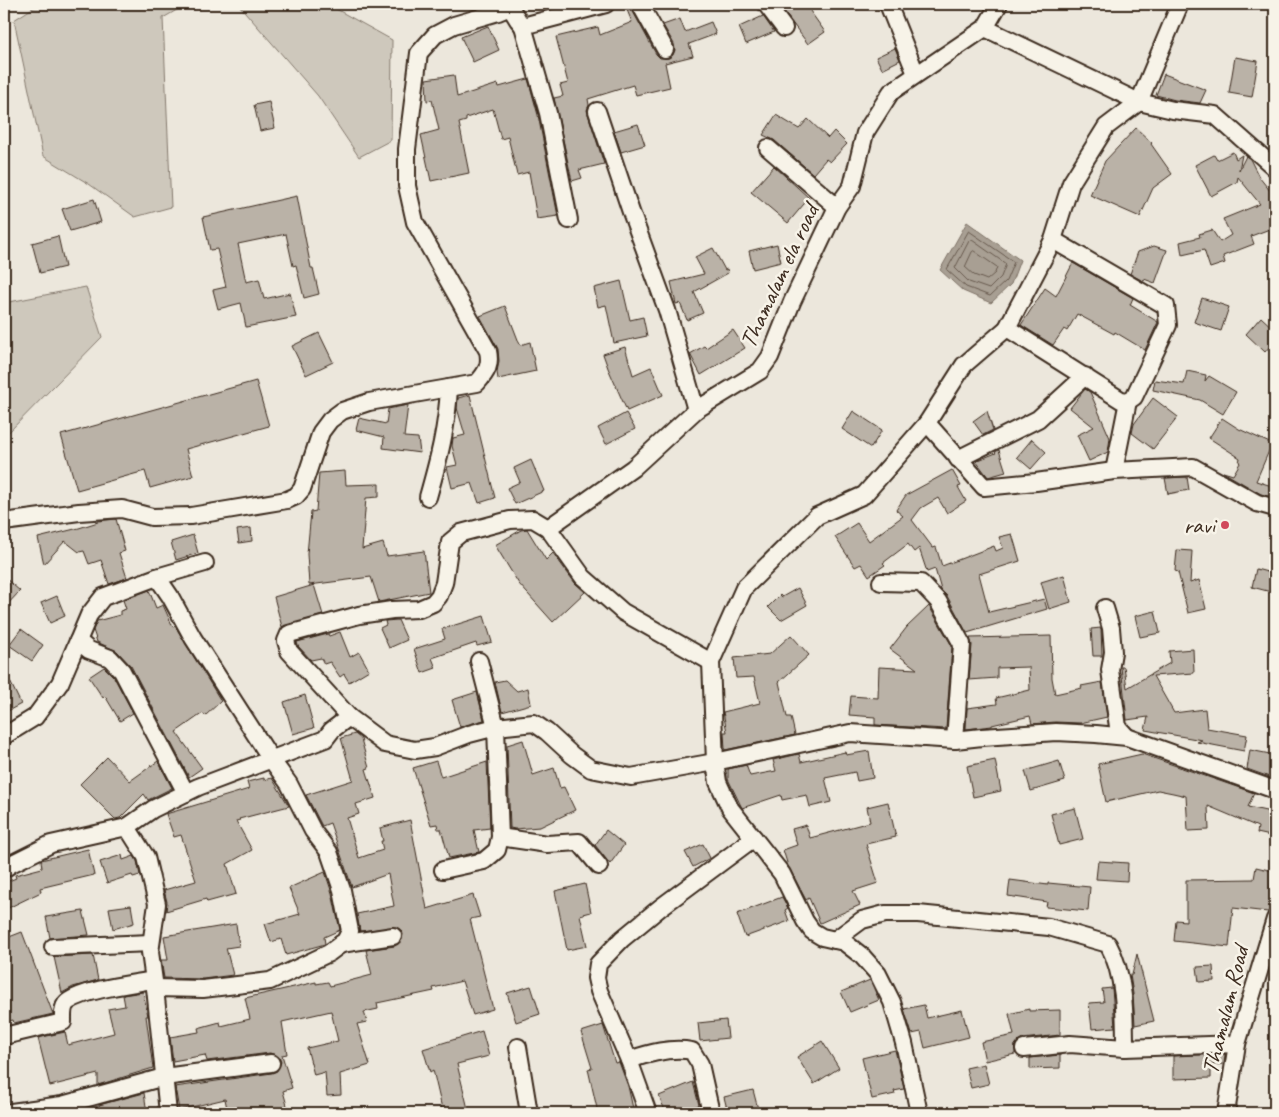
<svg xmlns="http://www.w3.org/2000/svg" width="1279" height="1117" font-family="Caveat,sans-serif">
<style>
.green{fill:#cec8bc;stroke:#84796d}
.water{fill:#a89f93;stroke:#7c7064}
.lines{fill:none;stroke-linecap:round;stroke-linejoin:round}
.shore{stroke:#67594d;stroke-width:1}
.building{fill:#bab2a7;stroke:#3b2a1e}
.minor-casing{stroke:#3b2a1e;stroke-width:20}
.minor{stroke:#f7f3e8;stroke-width:16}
.poi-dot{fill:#d1495b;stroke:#f7f3e8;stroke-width:2}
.labels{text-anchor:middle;stroke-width:5;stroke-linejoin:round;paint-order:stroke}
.street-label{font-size:24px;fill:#3b2a1e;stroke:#f7f3e8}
.poi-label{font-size:24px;fill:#3b2a1e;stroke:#f7f3e8;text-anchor:end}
</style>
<rect width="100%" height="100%" fill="#ece7dc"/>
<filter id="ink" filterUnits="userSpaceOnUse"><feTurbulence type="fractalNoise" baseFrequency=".02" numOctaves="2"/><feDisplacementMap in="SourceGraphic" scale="10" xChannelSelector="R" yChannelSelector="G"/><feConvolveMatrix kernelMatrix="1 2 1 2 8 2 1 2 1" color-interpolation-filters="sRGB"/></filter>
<g filter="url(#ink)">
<g class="green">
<polygon points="39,4 187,4 163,18 171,207 135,217 89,184 43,156 14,20"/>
<polygon points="238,4 327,4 392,40 391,140 359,157 318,96"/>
<polygon points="86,287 102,337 4,437 4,303"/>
</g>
<polygon class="water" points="967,222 1020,260 1011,284 991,303 963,291 940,270"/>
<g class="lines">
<g class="shore">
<polygon points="969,231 1014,262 1006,281 990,296 966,287 947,270"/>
<polygon points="972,240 1006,264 1001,277 989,289 969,282 955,268 969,241"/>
<polygon points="974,251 997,267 995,273 987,280 974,275 965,267 972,252"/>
</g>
</g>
<g class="building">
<polygon points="778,4 805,4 825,32 808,44"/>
<polygon points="631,8 656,54 660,58 669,58 673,55 675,50 674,44 663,25 680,19 685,32 711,22 716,34 689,44 693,56 665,63 670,87 636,95 633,85 588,99 589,105 587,110 588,114 604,164 579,170 582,178 572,181 554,98 563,96 560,85 568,83 556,37 598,27 600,35 632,22 627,10"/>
<polygon points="763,16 774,32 746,44 739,27"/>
<polygon points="488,26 499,50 473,62 461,37"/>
<polygon points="895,48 900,60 882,69 876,57"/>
<polygon points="1235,57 1258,61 1252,97 1229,93"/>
<polygon points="1164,74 1206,90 1200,103 1175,100 1156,95"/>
<polygon points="454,75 457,97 498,84 499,87 528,79 538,115 558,216 537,219 529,172 517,175 508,137 501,139 493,109 466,118 466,121 459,123 469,173 431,181 421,135 439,130 432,100 427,101 426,79"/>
<polygon points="269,102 275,128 260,131 254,105"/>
<polygon points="776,115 799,129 808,119 828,138 834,131 847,144 830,162 826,159 813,174 774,140 763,135"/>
<polygon points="638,124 645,145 621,152 614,131"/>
<polygon points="1136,128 1152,143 1151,144 1172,174 1153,188 1140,217 1090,195 1105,161"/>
<polygon points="1233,152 1236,159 1242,155 1239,170 1246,156 1250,159 1259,177 1275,197 1275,227 1251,236 1254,244 1223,256 1225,263 1210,268 1204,250 1182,255 1180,242 1200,237 1199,234 1212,230 1220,242 1231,235 1223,219 1260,204 1238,177 1237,182 1211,196 1195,165 1214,155 1217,160"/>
<polygon points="774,166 809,198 788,223 751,192"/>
<polygon points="297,196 311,268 313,268 319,294 304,298 296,265 293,266 286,234 238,244 246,282 259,279 264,299 290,293 296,317 246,327 241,303 218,309 213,290 226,287 217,249 210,250 203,217"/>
<polygon points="94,199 101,222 70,231 62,209"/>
<polygon points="58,236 65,267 40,273 32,243"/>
<polygon points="777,244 781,262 753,269 749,251"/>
<polygon points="1154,246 1167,250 1155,283 1144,279 1143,281 1130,274 1138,252"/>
<polygon points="713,248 725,270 727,269 728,273 694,292 703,313 687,320 680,303 676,304 671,282 704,274 695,257"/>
<polygon points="1073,263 1133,298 1130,305 1158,322 1145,350 1115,332 1114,334 1077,314 1067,331 1064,329 1053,345 1021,325 1045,288 1056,296"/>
<polygon points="621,281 630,320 643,317 647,336 614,343 606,305 598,307 594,288"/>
<polygon points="1202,298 1229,307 1221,331 1194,322"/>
<polygon points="505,306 520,345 530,342 536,371 498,379 497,372 499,361 498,349 480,316"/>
<polygon points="1261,317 1275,330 1275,340 1265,352 1246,334"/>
<polygon points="733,330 745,348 701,375 690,354 704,346 706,348"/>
<polygon points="319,333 333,362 306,375 292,346"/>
<polygon points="625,347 633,375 651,367 663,395 627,411 608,368 603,354"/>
<polygon points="1187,371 1206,375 1205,381 1209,376 1236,392 1223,414 1200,400 1153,390 1155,380 1184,384"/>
<polygon points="256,381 269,426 186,449 193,476 150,488 145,471 77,490 61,435"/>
<polygon points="1085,389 1090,392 1110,438 1108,452 1089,461 1077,435 1094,427 1070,408"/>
<polygon points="470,395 495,498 479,503 472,483 452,488 447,467 457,465 452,446 453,438 465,435 457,408 458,398"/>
<polygon points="1153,398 1178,417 1153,449 1132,433 1134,424"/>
<polygon points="408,405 404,437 418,438 420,453 383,448 384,437 356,430 359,418 386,424 388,409"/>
<polygon points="853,411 882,430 871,448 842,429"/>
<polygon points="987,411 993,430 983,435 973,421"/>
<polygon points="626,413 635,429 606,444 598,428"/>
<polygon points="1222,418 1239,429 1272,444 1256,481 1275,487 1275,498 1261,494 1223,472 1233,475 1240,463 1239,462 1240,458 1209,438"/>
<polygon points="1032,439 1046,452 1031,469 1017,457"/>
<polygon points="999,450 1006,472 988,477 976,461 996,453 995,452"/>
<polygon points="531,460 544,491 515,504 507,488 520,482 514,468"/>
<polygon points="952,470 961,486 958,487 966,501 947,513 938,498 921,508 912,520 933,548 936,547 942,566 994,546 996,551 1003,548 999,537 1012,534 1020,561 979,574 989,612 1044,599 1047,609 967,633 947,596 941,590 935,569 927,572 919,548 914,552 908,544 883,563 885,565 869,576 861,564 855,567 835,537 857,523 869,541 903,516 896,510 906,495"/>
<polygon points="345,471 346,485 379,484 379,497 366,498 362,549 383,543 387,556 424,551 429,592 379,602 371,577 309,585 307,554 311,512 316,511 319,473"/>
<polygon points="1187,477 1189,490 1168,494 1165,478"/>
<polygon points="116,519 125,551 119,553 127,578 109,584 101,560 89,564 84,551 79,552 65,541 44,564 38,538 79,528 98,522 98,521"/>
<polygon points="251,528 252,541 239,543 237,530"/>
<polygon points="527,529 546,560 553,553 575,583 585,592 553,622 519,584 495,545 521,530"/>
<polygon points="193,535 198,553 176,560 171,542"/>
<polygon points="1177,550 1192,551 1190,583 1199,580 1206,609 1188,613 1178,572 1175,571"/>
<polygon points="1256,569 1275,574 1275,593 1252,587"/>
<polygon points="1064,575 1071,602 1049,609 1041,582"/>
<polygon points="4,577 20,591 4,608"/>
<polygon points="314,585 323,615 282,627 274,597"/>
<polygon points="798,588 807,605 781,620 768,607 780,595 782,597"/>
<polygon points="149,590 156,608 163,605 173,627 175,626 221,701 205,716 203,713 176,732 202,768 189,777 131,666 117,651 97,642 93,630 97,621 120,615 120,611 126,609 123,600"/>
<polygon points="57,596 65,616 50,623 41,603"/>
<polygon points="929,606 952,646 946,729 875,725 875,717 849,715 851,696 878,698 879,667 917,669 890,649 907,627"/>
<polygon points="1155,611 1160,633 1140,637 1135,616"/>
<polygon points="484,616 492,642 477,646 476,643 432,658 436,668 422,673 414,649 445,639 442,629"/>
<polygon points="398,620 407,640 389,648 380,628 386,625 385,621"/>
<polygon points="1101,628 1102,656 1093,656 1091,629"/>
<polygon points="21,629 43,645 32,661 9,645"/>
<polygon points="340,632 350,657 359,652 369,670 349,682 344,674 340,677 330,662 324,664 321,658 311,660 298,646 297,642 328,634 329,636"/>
<polygon points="791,635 809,655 779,682 787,717 791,717 795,735 725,750 724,732 727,732 723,712 760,703 754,677 736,678 734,658 770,654"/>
<polygon points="1051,636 1052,678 1055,694 1082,688 1081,686 1102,682 1107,717 1080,723 1055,722 1032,724 1030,716 992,725 992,726 966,729 967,708 997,704 996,698 1030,690 1029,667 997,668 997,678 969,680 972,645 970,638"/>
<polygon points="1193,649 1194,673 1153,676 1174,713 1205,709 1207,728 1247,735 1244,751 1197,742 1202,740 1145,730 1148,717 1127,720 1121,667 1124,667 1127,688 1170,663 1169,651"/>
<polygon points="104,667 114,677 133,713 120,721 105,696 103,698 89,677"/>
<polygon points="4,669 21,704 4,713"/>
<polygon points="505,680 517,691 528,688 531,704 502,712 495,682"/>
<polygon points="477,692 484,720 460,727 452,700"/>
<polygon points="305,695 314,728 293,734 284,702"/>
<polygon points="355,734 361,739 369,768 366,769 375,798 356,804 359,814 347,818 359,858 383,850 381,841 383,841 380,828 410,820 427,909 473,895 480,917 470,919 493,1009 473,1015 462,981 433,988 434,991 377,1003 378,1009 364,1012 367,1022 357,1024 370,1065 340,1074 341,1095 327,1096 325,1072 314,1075 307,1048 338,1041 331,1011 282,1022 287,1054 282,1055 292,1088 283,1091 289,1113 228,1113 225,1099 179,1110 175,1087 272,1073 277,1071 281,1062 279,1057 270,1053 207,1061 205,1055 173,1061 170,1037 199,1032 198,1028 220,1022 221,1026 250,1019 245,998 316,982 316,984 328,982 330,986 372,975 366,950 395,946 402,940 403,934 400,929 396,927 360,931 357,914 394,906 388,874 352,887 330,823 322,826 306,795 353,780 341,738"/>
<polygon points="523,740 533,775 554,768 560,788 564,787 575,810 540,827 515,829 510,828 507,745"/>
<polygon points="1250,750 1275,755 1275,779 1247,769"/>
<polygon points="869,751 873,778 857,781 855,772 825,778 831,802 810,807 807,795 782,800 781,795 742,808 728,779 728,769 746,765 750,776 776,771 773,760 799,754 801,762 845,752 846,755"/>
<polygon points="1142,754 1254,793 1248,807 1275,813 1275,837 1257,833 1258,827 1208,806 1209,830 1188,831 1186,796 1173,793 1158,790 1106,802 1098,764"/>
<polygon points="107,757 130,781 158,761 172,788 148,800 144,794 120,818 115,819 80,784"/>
<polygon points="995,760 1001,791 973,797 967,766"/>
<polygon points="436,761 441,777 487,762 490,828 474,830 479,852 449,858 441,829 438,829 437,824 431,825 413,768"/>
<polygon points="1059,761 1065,781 1031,791 1025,771"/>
<polygon points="264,778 264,780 272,778 289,806 239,819 240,820 236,821 252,850 227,864 236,894 207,902 206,899 166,911 167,902 164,890 196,881 181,835 174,837 166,814 249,789 247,782"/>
<polygon points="888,802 896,837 866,844 878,883 853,891 860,905 820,923 809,898 806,900 788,866 783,850 797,845 792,829 806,825 810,838 870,822 867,807"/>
<polygon points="1075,808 1083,839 1059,845 1051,814"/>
<polygon points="606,830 624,845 610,864 595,845"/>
<polygon points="703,844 710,858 693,867 685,852"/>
<polygon points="88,849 94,875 40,888 41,892 4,910 4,883 16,878 15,875 42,868 41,860"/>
<polygon points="122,855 123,860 134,856 137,861 140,875 133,877 132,875 107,883 100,862"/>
<polygon points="1098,861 1128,863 1127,881 1096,879"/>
<polygon points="1256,867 1273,871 1270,888 1273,889 1271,910 1268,912 1233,908 1229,947 1174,941 1176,920 1186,921 1186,880 1254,879"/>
<polygon points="325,872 332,893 340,930 324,937 325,944 286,955 281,939 271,942 265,924 300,914 289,888"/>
<polygon points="1010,880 1048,885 1048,883 1090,887 1088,911 1046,907 1047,902 1008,896"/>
<polygon points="585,884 591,912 580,915 587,946 567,950 555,891"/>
<polygon points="782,897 788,908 785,910 789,921 745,937 737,914"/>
<polygon points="131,905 134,923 113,929 109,908"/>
<polygon points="83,911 89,935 50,938 46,917"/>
<polygon points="236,924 239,946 226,948 233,975 203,979 164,978 161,960 168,960 164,936"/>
<polygon points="22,932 53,1014 14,1023 13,1020 4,1022 4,939"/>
<polygon points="1137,954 1154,1021 1135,1025 1133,994 1130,975 1132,975"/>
<polygon points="93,955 98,980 73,987 62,993 54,957"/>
<polygon points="1213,966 1214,981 1199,982 1197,967"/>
<polygon points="870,980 879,1000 850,1012 841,992"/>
<polygon points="531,986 540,1014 516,1022 507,993"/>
<polygon points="1112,988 1115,1027 1092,1029 1089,1003 1104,1002 1102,989"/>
<polygon points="143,992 147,1011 148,1016 146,1016 153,1068 98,1085 98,1074 50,1086 38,1038 65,1032 68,1045 114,1033 108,1009 125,1006 123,995"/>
<polygon points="924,1005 927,1018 962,1010 969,1037 925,1048 921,1032 912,1034 904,1009"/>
<polygon points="1029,1009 1029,1011 1060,1010 1060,1035 1022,1039 1015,1045 1015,1054 985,1061 981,1042 1014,1035 1009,1014"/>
<polygon points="726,1020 728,1038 700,1041 698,1023"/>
<polygon points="603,1025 615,1063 619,1062 628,1086 634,1113 598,1113 588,1069 592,1068 581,1032"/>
<polygon points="482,1031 489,1056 457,1064 469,1113 443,1113 433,1070 430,1072 423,1049"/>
<polygon points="822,1041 839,1068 814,1084 797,1057"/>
<polygon points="895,1050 904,1089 894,1091 895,1094 872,1099 862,1058"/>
<polygon points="1225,1054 1224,1064 1211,1065 1211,1078 1173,1079 1173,1056"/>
<polygon points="1060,1055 1060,1068 1030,1069 1030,1058"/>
<polygon points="984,1064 989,1084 971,1088 966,1068"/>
<polygon points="693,1082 699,1105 679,1113 666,1113 659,1096"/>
<polygon points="753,1090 759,1113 728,1113 724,1097"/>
<polygon points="144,1093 147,1113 99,1113 99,1105"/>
</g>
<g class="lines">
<defs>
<g id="minor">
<polyline points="640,4 665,49"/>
<polyline points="766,4 784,28"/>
<polyline points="888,4 916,74"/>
<polyline points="523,26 548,113 569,220"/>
<polyline points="985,28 1139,102 1173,110 1215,115 1275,168"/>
<polyline points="597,111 631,212 667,310 696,410"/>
<polyline points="768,148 837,207"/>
<polyline points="1007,328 1121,400 1128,401 1134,397 1168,325 1166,306 1053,240"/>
<polyline points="927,423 984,487 1036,482 1114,471 1193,467 1257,503 1275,508"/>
<polyline points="958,459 1038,419 1085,376"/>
<polyline points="1114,471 1128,401"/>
<path d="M 428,497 C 439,458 447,428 449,388"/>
<path d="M 4,522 L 79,512 L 122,509 L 152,517 L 191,516 L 287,500 L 296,496 L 302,489 L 321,432 L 330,420 L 342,411 L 369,402 L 477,383 C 487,372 491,365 488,351 L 415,222 L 407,186 L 407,149 L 419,53 L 435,35 L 454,25 L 498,12 L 510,7 L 518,20 L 523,26 L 606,4"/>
<polyline points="548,528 633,468 696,410 760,371 770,357 792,302 837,207 852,186 865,133 891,92 985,28 999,4"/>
<polyline points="157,577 205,563"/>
<polyline points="881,582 921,583 938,601 962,644 955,740"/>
<polyline points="1105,608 1111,628 1113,652 1110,670 1118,727 1127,737"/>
<polyline points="78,641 89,615 103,597 157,577 170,596 193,638 271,759 289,784 313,831 329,852 342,890 350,931 345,941 329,953 270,981 203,989 155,988 168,1113"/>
<polyline points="349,717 385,744 415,750 435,747 469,734 496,727 534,723 547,732 572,755 591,769 631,777 715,762 850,733 955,740 982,737 1056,732 1096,734 1127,737 1275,790"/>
<polyline points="4,736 35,717 60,683 78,641 89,650 110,658 122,671 186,793"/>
<polyline points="127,827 146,857 157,904 150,952 155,988"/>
<polyline points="500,837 547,844 579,842 599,866"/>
<polyline points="4,869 11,864 51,844 127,827 153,809 198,787 325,739 332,730 349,717 289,651 286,641 289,634 359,615 392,610 419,609 433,603 439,596 444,583 450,542 461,533 510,520 533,519 548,528 583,577 623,612 711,662"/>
<polyline points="443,870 484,861 497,850 500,837 496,727 479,661"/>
<path d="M 835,940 L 862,920 L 885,914 L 918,914 L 1049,927 L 1108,944 C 1125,975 1125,1014 1125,1048 L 1237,1044"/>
<polyline points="341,944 393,936"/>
<polyline points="53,947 151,943"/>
<path d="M 4,1036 L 63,1022 C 63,1014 62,1005 69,1001 C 87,989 132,984 153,980"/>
<polyline points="518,1047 529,1113"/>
<polyline points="1024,1049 1070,1044 1125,1048"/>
<polyline points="629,1060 648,1113"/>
<polyline points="4,1113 62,1105 164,1077 271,1063"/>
<path d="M 711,1113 L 700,1064 L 692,1051 C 671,1047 649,1053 629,1060 L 599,991 L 596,978 L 598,964 L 622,939 L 661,907 L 754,838"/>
<polyline points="919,1113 904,1043 892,1002 878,974 862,956 844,942 822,937 812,931 805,921 782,874 730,808 718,782 715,762 711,662 744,588 817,516 864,495 927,423 964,365 1007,328 1053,240 1071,183 1106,127 1139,102 1180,4"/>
<polyline points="1226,1113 1237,1044 1275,919"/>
</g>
</defs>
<use href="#minor" class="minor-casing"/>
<use href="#minor" class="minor"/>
</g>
</g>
<circle class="poi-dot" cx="1225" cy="525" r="5"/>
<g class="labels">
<g class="street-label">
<text transform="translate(779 276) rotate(-65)" y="8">Thamalam ela road</text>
<text transform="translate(1225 1010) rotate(-76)" y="8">Thamalam Road</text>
</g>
<g class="poi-label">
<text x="1215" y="533">ravi</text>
</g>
</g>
<rect width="1279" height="1117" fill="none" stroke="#f7f3e8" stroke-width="20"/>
<rect x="10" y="10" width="1259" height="1097" fill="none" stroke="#3b2a1e" stroke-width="2" filter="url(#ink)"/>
</svg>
